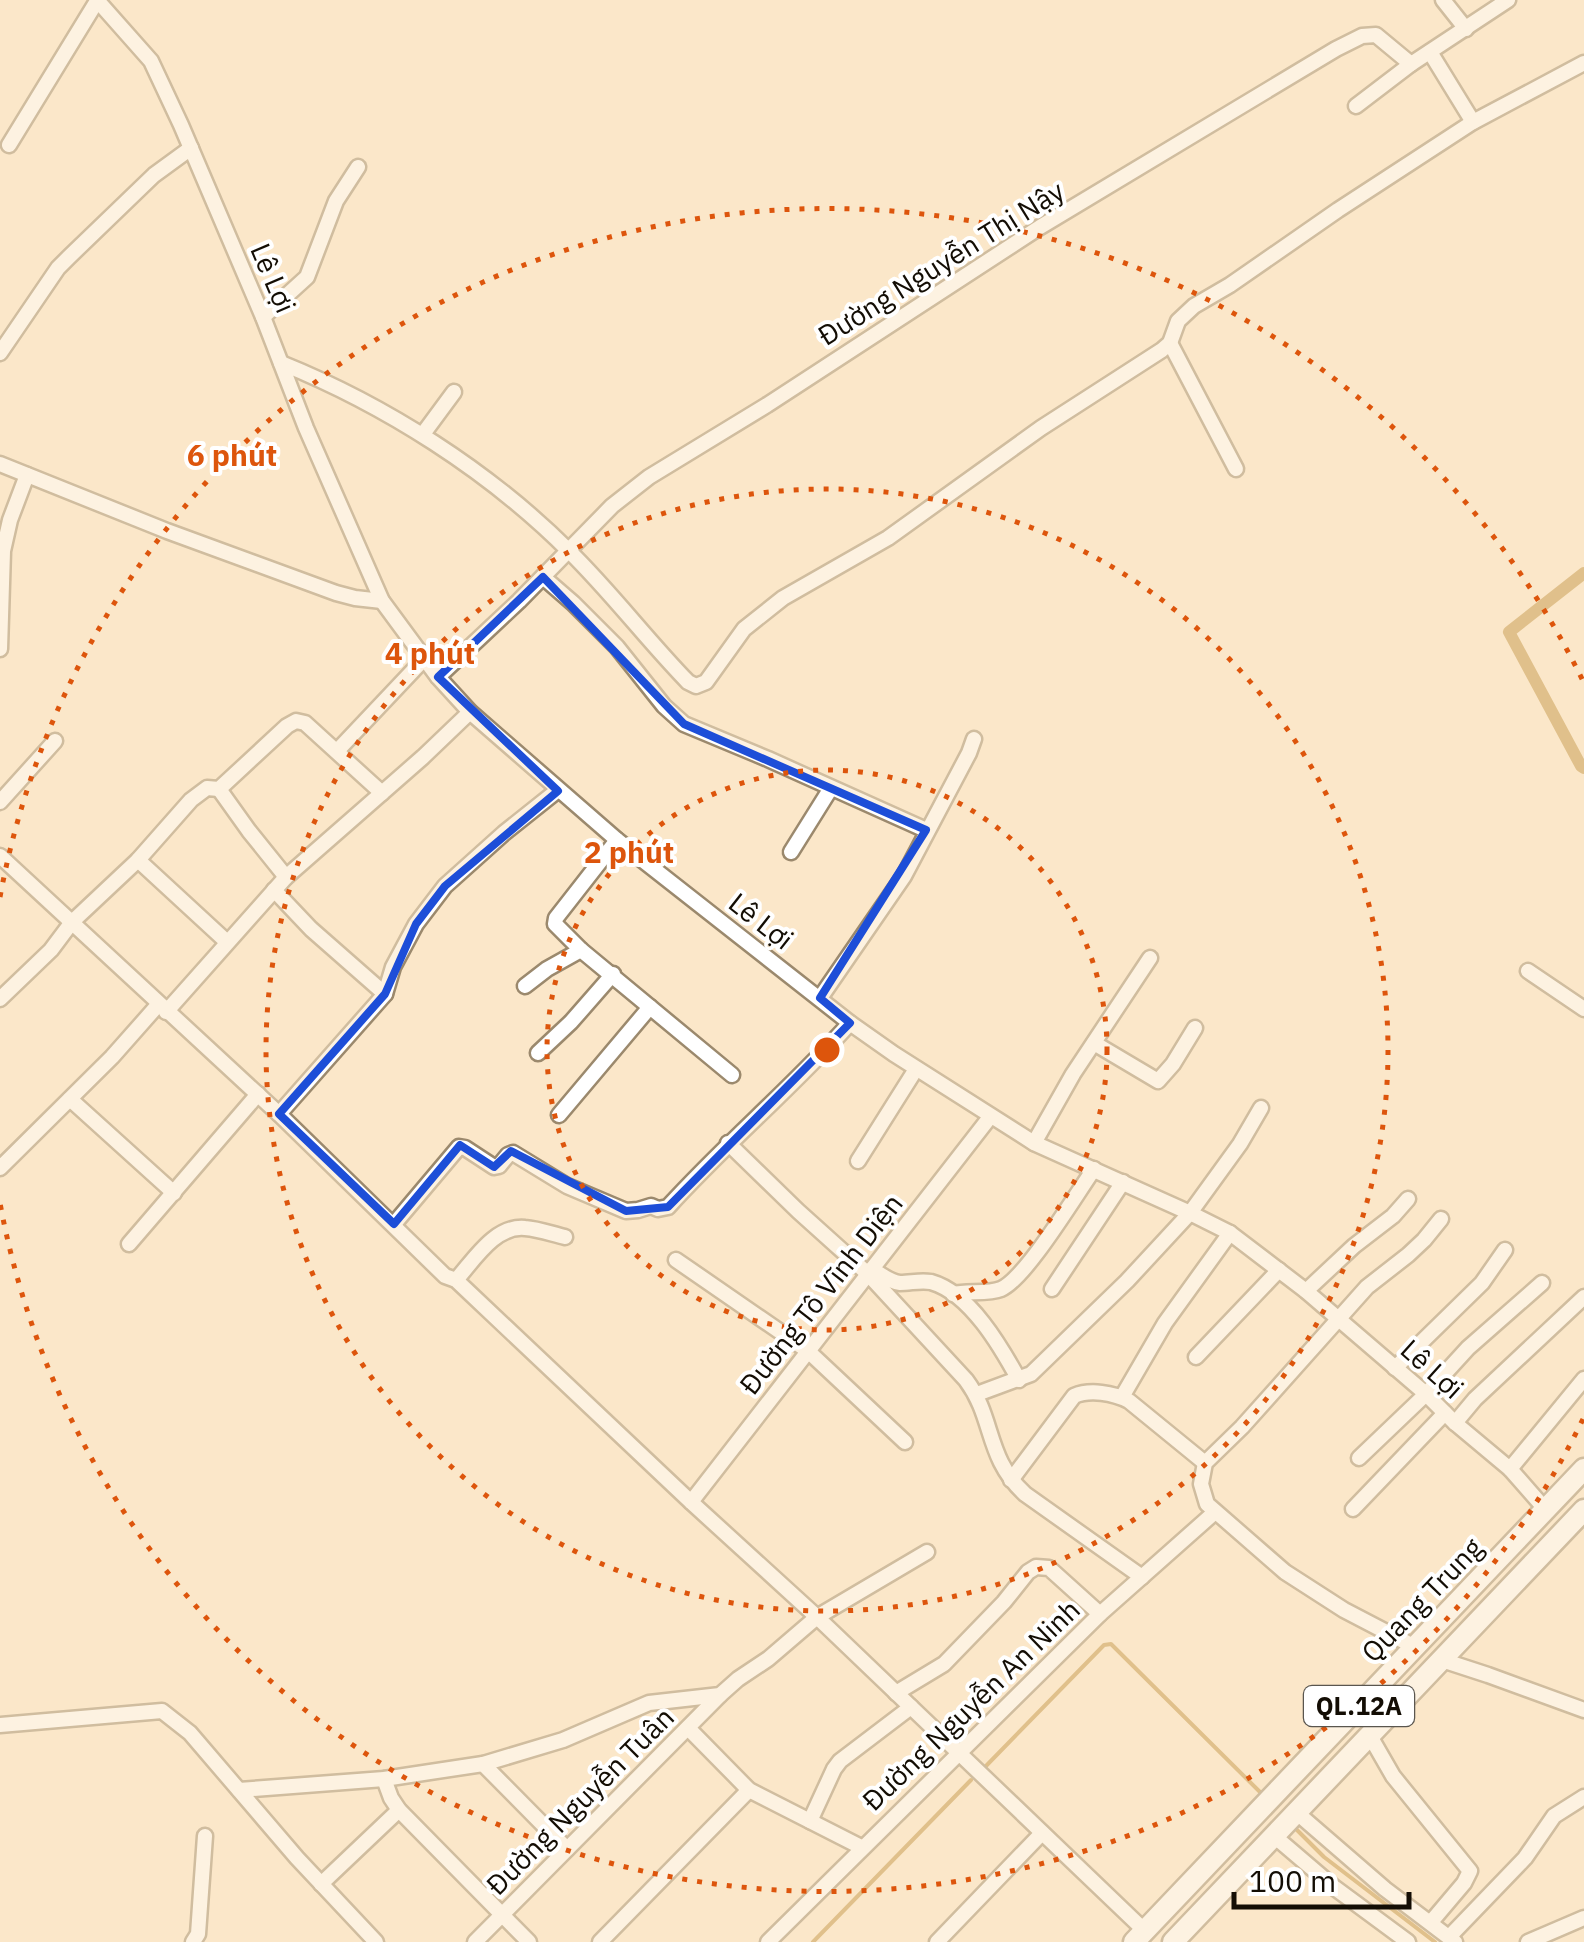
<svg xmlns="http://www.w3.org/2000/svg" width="1584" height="1942" font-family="'IBM Plex Sans',sans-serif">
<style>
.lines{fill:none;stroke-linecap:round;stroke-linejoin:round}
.stream{stroke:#bf9140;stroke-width:4}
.canal{stroke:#bf9140;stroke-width:12}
.minor-casing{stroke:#9b896d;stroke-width:19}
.highway-casing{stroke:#9b896d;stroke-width:25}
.minor{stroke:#fff;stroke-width:14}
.highway{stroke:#fff;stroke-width:20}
.marked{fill:none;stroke:#1d4ed8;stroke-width:8;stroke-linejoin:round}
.ring{fill:none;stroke:#dd550c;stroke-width:5;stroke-dasharray:5 10}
.labels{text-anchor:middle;stroke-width:8;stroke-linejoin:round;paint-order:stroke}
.shield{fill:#fff;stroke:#5a564f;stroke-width:2.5}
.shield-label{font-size:25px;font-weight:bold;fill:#130d04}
.street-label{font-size:28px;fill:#130d04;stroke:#fff}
.centre{fill:#dd550c;stroke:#fff;stroke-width:5}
.ring-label{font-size:30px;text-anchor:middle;font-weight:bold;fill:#dd550c;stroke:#fff;stroke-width:8;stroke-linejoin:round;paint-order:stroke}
</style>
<rect width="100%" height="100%" fill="#fbe7c9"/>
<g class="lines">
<g class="stream">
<polyline points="985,1767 1104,1645 1111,1644 1262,1794"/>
<polyline points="1296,1829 1324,1857 1435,1942"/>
<polyline points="813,1942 971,1780"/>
</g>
<polyline class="canal" points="1584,573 1509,632 1581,766 1584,768"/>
<defs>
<g id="minor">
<polyline points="97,0 151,61 181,125 263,317 306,428 382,601 438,677 470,712 617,840 850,1023 894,1054 1034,1143 1190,1213 1230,1233 1306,1291 1426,1394 1455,1423 1510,1469 1546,1510"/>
<polyline points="1443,0 1466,29"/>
<polyline points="1430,52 1473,122"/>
<polyline points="1356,106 1411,64"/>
<polyline points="9,145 97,1"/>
<polyline points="263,317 307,277 336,201 358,167"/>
<polyline points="1170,343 1236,469"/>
<polyline points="0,353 58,268 69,257 154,175 191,148"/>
<path d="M 281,363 C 385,405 489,471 569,551 C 611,592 647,640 688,682 L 696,686 L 706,682 L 744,629 L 783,598 L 888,538 L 1041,428 L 1162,350 L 1170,343 L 1178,321 L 1194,306 L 1230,285 L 1338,210 L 1473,122 L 1584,63"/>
<polyline points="423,434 454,392"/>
<polyline points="0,464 167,531 336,593 355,598 382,601"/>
<polyline points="543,577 573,603 617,647 664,706 684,724 768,759 926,830"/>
<polyline points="0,649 3,551 10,520 27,475"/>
<polyline points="438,677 519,601 612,506 649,477 767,405 1040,227 1336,49 1362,36 1376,35 1411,64 1508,0"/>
<polyline points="337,751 424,659"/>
<polyline points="219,789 249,831 286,877"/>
<polyline points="0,802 55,741"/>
<polyline points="617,840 556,918 555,924 581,950 732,1075"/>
<polyline points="791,852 831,788"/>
<polyline points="0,856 279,1114 445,1276 456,1280 691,1502 817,1617 1145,1931"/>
<polyline points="138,860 227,942"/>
<polyline points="274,890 311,929 385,994"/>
<polyline points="1528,971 1584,1009"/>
<polyline points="525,986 547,969 581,950"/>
<polyline points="820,998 904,876 969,753 974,739"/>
<polyline points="0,999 51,950 72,922 138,860 191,800 207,788 219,789 287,726 296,721 305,723 382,793"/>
<polyline points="166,1012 286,877 423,757 470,712"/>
<polyline points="1094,1043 1158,1081 1173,1064 1195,1028"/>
<polyline points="538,1053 571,1022 613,974"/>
<polyline points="70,1099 174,1193"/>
<polyline points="279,1114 385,994 393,967 416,924 445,886 504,833 558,790"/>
<polyline points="559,1115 650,1007"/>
<path d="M 728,1143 L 798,1211 L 868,1274 L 966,1380 C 995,1419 985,1457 1025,1494 L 1142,1577"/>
<polyline points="1034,1143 1073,1074 1150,958"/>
<polyline points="858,1161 916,1069"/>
<polyline points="0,1168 112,1057 158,1005"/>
<path d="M 394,1224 L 459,1147 L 465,1148 L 494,1167 L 499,1166 L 508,1155 L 513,1153 L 567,1186 L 626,1211 L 638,1210 L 651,1206 L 658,1209 L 668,1207 C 726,1143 792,1088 850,1023"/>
<polyline points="129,1244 258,1094"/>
<polyline points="676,1260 808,1351 905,1442"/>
<path d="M 872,1269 C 880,1274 890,1282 900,1283 C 911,1283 920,1280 931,1282 C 970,1293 1001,1347 1019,1380"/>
<path d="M 456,1280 C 474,1260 495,1225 525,1228 C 539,1229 552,1234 565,1237"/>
<polyline points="1052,1289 1123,1182"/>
<polyline points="1306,1291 1354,1246 1393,1216 1408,1199"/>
<path d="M 953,1294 C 967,1291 989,1294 1001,1289 C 1026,1278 1075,1196 1094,1169"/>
<polyline points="1196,1357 1279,1270"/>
<polyline points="1395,1368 1482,1283 1505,1250"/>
<polyline points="977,1394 1031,1374 1127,1281 1190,1213 1240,1144 1261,1108"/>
<polyline points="1122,1397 1165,1323 1230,1233"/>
<polyline points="1455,1423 1475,1399 1584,1297"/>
<polyline points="1359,1458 1426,1394 1468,1348 1542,1283"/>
<polyline points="1510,1469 1584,1379"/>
<path d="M 1011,1480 L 1074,1396 C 1090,1389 1113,1393 1129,1401 L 1205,1463"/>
<polyline points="691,1502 990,1117"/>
<polyline points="1353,1509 1445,1413"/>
<polyline points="1415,1647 1344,1610 1285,1572 1207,1504 1201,1484 1205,1463 1242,1427 1367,1287 1408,1255 1424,1240 1441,1219"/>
<polyline points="1442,1660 1488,1675 1584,1710"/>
<polyline points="896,1693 944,1664 1004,1602 1028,1572 1036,1567 1049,1568 1100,1614"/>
<polyline points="0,1725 162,1711 190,1733 297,1858 376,1942"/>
<polyline points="688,1728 749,1790 861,1847"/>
<polyline points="1370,1736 1393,1776 1470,1871 1464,1883 1431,1922"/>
<polyline points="483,1764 567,1849"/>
<polyline points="384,1779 391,1798 399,1810 529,1942"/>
<polyline points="239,1790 384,1779 483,1764 563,1740 649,1703 720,1695 738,1679 768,1659 817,1617 927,1552"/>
<polyline points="1296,1812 1385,1889 1455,1942"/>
<polyline points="810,1821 834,1769 840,1761 911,1707"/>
<polyline points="1273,1835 1335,1888 1408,1942"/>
<polyline points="321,1884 399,1810"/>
<polyline points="1449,1937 1525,1858 1554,1816 1584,1797"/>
<polyline points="193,1942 198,1934 205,1836"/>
<polyline points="475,1942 720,1695"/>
<polyline points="600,1942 749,1790"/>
<polyline points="768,1942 1100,1614 1215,1512"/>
<polyline points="937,1942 1042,1833"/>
<polyline points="1528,1942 1584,1918"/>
</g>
<g id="highway">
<polyline points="1134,1942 1584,1469"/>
<polyline points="1173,1942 1584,1510"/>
</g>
</defs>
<use href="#minor" class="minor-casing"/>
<use href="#highway" class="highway-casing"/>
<use href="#minor" class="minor"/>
<use href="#highway" class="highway"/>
</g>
<path d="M0 0H1584V1942H0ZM 543,577 L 684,724 L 926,830 L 820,998 L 850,1023 L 668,1207 L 626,1211 L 511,1151 L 494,1167 L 460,1145 L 394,1224 L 279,1114 L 385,994 L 416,924 L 445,886 L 558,791 L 438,677 Z" fill="#fbe7c9" fill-opacity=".55" fill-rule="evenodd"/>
<path class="marked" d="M 543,577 L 684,724 L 926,830 L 820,998 L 850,1023 L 668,1207 L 626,1211 L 511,1151 L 494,1167 L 460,1145 L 394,1224 L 279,1114 L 385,994 L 416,924 L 445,886 L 558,791 L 438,677 Z"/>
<g class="ring">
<circle cx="827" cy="1050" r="280"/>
<circle cx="827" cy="1050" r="561"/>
<path d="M1583 1419A841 841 0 0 1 0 1203M0 897A841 841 0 0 1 1583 681"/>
</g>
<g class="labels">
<rect class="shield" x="1304" y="1686" width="110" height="40" rx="8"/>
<g class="shield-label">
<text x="1359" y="1715">QL.12A</text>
</g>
<g class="street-label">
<text transform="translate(941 263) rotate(-32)" y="10">Đường Nguyễn Thị Nậy</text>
<text transform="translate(273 278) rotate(67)" y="10">Lê Lợi</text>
<text transform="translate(761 921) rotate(38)" y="10">Lê Lợi</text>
<text transform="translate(821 1294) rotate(-52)" y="10">Đường Tô Vĩnh Diện</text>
<text transform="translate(1432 1369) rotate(42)" y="10">Lê Lợi</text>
<text transform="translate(1422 1600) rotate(-46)" y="10">Quang Trung</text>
<text transform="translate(971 1705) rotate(-44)" y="10">Đường Nguyễn An Ninh</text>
<text transform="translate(580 1801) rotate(-45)" y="10">Đường Nguyễn Tuân</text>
</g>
</g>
<circle cx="827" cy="1050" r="15" class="centre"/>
<g class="ring-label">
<text x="232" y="466">6 phút</text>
<text x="430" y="664">4 phút</text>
<text x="629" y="863">2 phút</text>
</g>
<path d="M1234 1892v15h175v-15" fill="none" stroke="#130d04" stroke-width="5"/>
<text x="1249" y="1892" font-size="30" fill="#130d04" stroke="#ffffff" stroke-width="8" paint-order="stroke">100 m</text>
</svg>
